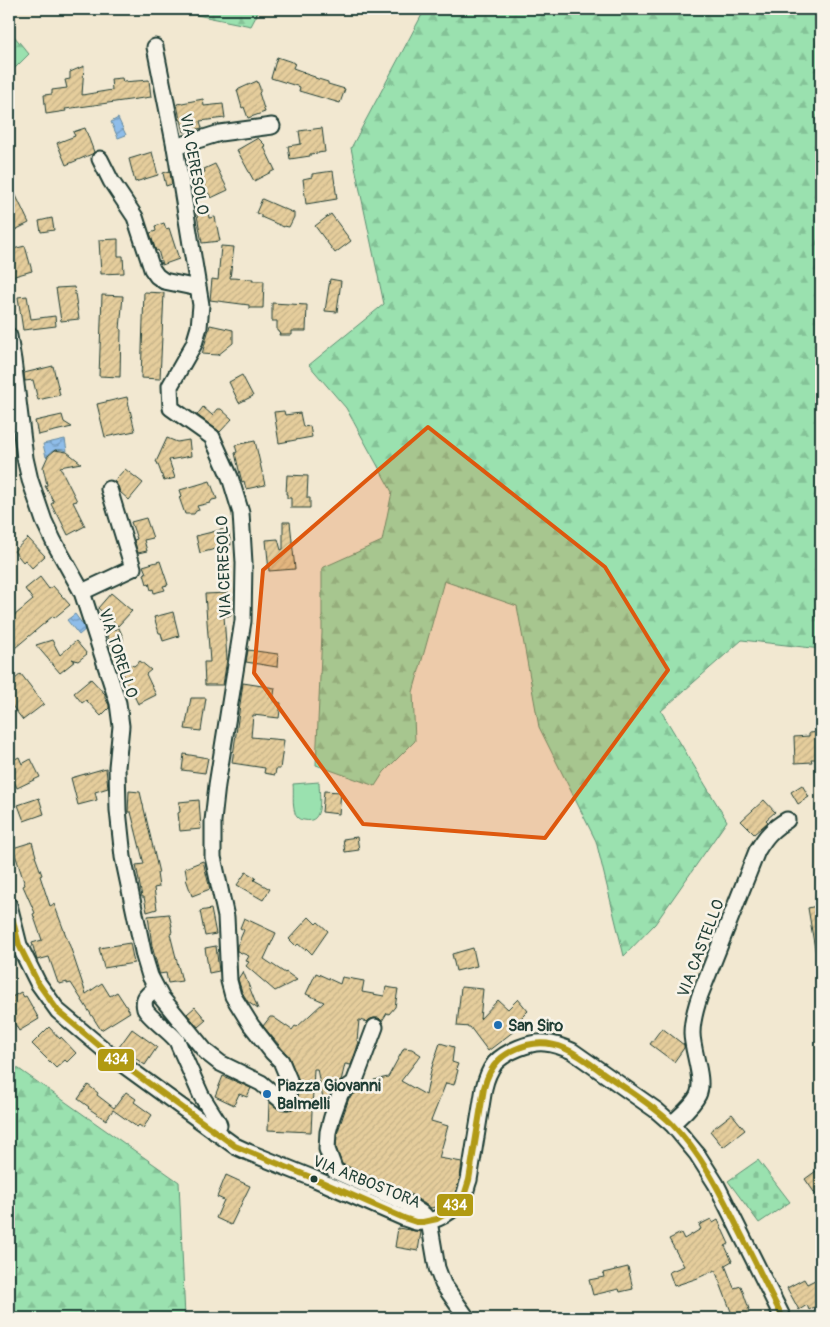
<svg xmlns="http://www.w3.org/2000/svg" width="830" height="1327" font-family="Pangolin,sans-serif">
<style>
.forest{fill:url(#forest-firs);stroke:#5c8f72}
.cemetery{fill:url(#cemetery-stones);stroke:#5c8f72}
.pitch{fill:#9ae1af;stroke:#5c8f72}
.water{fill:url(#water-waves);stroke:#628aa1}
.building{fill:url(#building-hatch);stroke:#1f3d34}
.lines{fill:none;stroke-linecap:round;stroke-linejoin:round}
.minor-casing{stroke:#1f3d34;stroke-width:19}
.minor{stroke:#f7f3e8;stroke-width:15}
.bus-1-casing{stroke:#f7f3e8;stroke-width:10}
.bus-1{stroke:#b19a12;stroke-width:6}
.marked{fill:#de580e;fill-opacity:0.2;stroke:#de580e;stroke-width:4;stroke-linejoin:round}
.poi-dot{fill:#1f6fb2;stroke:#f7f3e8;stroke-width:2}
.bus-dot{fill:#1f3d34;stroke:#f7f3e8;stroke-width:2}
.labels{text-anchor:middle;stroke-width:5;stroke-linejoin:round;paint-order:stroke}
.street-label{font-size:16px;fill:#1f3d34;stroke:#f7f3e8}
.poi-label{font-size:16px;font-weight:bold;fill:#1f3d34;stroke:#f7f3e8;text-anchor:start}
.line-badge{stroke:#f7f3e8;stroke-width:2}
.badge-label{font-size:14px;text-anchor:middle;font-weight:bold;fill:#fff}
</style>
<defs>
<pattern id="forest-firs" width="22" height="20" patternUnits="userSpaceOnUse" patternTransform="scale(1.25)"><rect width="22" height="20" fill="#9ae1af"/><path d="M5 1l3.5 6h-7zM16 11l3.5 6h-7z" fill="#84c297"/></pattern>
<pattern id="cemetery-stones" width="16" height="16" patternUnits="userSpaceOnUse" patternTransform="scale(1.25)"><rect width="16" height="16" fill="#9ae1af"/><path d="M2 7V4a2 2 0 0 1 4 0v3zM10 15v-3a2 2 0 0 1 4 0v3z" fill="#84c297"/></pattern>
<pattern id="water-waves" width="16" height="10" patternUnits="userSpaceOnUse" patternTransform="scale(1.25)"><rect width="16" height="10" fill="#8fbde9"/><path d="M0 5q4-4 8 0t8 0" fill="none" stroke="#749bbe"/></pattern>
<pattern id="building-hatch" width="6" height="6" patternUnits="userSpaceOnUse" patternTransform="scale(1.25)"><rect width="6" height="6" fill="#e5cd9c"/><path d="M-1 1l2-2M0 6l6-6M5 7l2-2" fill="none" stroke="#c4b187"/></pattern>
</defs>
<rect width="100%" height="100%" fill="#f2e8d1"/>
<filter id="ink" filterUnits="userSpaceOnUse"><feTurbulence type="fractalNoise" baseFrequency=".02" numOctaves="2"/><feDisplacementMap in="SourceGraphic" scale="10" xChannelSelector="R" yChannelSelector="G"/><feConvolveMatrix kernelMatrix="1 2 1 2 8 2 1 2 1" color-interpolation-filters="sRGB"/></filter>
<g filter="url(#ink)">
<g class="forest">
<polygon points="167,9 260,9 251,26"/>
<polygon points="425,9 821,9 821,649 742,640 661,711 727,821 655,924 624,956 596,841 539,727 517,606 444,581 413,692 415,741 384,772 375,786 316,765 322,633 322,568 382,541 392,492 346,408 309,365 384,304 351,148"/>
<polygon points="9,30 29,54 9,74"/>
<polygon points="9,1062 179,1182 185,1318 9,1318"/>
</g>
<polygon class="cemetery" points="758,1160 790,1202 759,1223 728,1181"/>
<path class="pitch" d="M 319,782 C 319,794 325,825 304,820 C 299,820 296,817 295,813 C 292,804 294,793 293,784 Z"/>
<g class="water">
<polygon points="118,118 126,135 118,138 111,122"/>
<path d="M 65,439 L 67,451 C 58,448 53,449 46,457 L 43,444 Z"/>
<polygon points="75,614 86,629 79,635 67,620"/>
</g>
<g class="building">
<polygon points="277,57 295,63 293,68 304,72 303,73 315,77 315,78 328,82 328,84 345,89 340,103 299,91 300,87 271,78"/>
<polygon points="84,66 82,95 112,90 111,79 122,78 123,82 149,80 151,97 65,109 66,111 46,114 44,95 52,94 52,90 67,88 65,80 70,79 70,72"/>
<polygon points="257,81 260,88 260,92 259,93 265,112 248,118 244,107 242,108 237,90"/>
<polygon points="203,99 204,106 223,104 225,118 200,121 202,128 184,132 181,120 180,120 177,104"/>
<polygon points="85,128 94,152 92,154 66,165 57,143 75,136 73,132"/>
<polygon points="322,128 325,152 310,154 310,156 290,159 288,146 301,144 299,131"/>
<polygon points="258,138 266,146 264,147 275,170 254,181 237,150"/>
<polygon points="152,152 158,175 135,182 129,159"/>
<polygon points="215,164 228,190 211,198 199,175 205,172 204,169"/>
<polygon points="170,171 172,184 166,186 163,173"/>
<polygon points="333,171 337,199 306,204 303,179 312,177 312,174"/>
<polygon points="9,181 29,223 13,231 9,221"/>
<polygon points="262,199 294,213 294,217 289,227 284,226 284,227 261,217 261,215 256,213"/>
<polygon points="195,204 207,207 209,218 215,217 220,241 202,243"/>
<polygon points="331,214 351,241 335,253 315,226"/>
<polygon points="52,218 54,230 41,232 39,221"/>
<polygon points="164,223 166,229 169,228 179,259 162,265 158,250 156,251 150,233 156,231 155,226"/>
<polygon points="118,239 118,256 123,256 124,273 101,274 99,240"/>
<polygon points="25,246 32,271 11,277 9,269 9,250"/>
<polygon points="221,246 234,247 230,278 253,279 252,281 264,281 263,308 249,308 249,305 210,300 212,279 218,280"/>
<polygon points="330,279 341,281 337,312 325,311"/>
<polygon points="74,287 79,319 61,321 56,288"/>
<polygon points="144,292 164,293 160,379 141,378"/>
<polygon points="102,295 123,296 120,329 121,329 120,377 99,376"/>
<polygon points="27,296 31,319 55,316 56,326 23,330 18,297"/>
<polygon points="272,303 307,305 306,331 292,331 292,335 279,335 280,332 277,331 277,321 272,321"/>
<polygon points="210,325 233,330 233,343 218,355 202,354"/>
<polygon points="53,366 60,395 38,400 33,380 25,381 24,373"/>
<polygon points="242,375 253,396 239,403 229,382"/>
<polygon points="127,397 135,431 105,437 97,404"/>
<polygon points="203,407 212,415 217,409 221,409 232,419 220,432 197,415"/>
<polygon points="284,411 285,415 300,413 303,427 310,426 312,437 279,443 274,412"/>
<polygon points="62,415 64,422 72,427 38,435 35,421"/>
<polygon points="167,438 177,442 189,440 191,456 169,460 175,478 164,481 157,462 156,462"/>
<polygon points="255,441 265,485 246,489 244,481 242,482 238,466 235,453 237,452 235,445"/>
<polygon points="55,450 67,452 81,463 60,467 77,501 73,502 85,526 68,535 57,513 56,514 51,504 54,502 45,486 47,485 43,467 48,456"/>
<polygon points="125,469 143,483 129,500 120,492 118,486 114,481"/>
<polygon points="287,475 308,476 307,498 310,498 310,508 291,508 291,498 287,498 287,494 286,494"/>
<polygon points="210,481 217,499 212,500 210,503 197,506 199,510 196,511 194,514 185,514 179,497 182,496 180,490"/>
<polygon points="146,518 153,538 144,540 147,551 138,553 134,540 137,539 131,522"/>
<polygon points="283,522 290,522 295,569 269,571 266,540 278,539 281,550 283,549"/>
<polygon points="228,528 231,545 200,553 196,536"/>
<polygon points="28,538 45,556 32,568 25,560 23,562 14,551"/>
<polygon points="160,561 168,585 163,586 165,590 154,593 153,589 151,590 149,583 147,584 144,574 146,573 143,566"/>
<polygon points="40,577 49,589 53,586 70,605 54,618 53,616 9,653 9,620 33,600 25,589"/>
<polygon points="111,593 132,611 118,626 98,608"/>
<polygon points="229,593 231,616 224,616 227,659 223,685 205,685 204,662 210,662 205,594"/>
<polygon points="173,612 179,636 163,641 161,633 159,633 154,617"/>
<polygon points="119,628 123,637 123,641 111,645 106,633"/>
<polygon points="52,640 60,655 76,641 87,654 78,661 72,659 75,661 60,673 36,645"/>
<polygon points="248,650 278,654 277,667 246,662"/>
<polygon points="140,661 151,670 146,674 156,695 138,704 129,685 121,681 127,664 134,666"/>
<polygon points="21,674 44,704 23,720 9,702 9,684"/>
<polygon points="91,679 105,694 105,698 109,705 109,708 101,716 86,700 82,703 74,693"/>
<polygon points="243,683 275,688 273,701 281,703 279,718 253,715 251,737 284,740 280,769 276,769 275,775 264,773 265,768 232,763"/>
<polygon points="191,698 206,698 201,731 185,729"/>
<polygon points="821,732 821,759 811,759 812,762 795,763 794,737 809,736 809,733"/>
<polygon points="184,754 208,758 205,773 182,770"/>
<polygon points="19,757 22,764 31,759 40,777 17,788 9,771 9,762"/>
<polygon points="106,768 108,788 95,792 97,800 78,805 71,778"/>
<polygon points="802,785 809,797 798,804 791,792"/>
<polygon points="129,791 140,792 159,873 157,873 159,887 154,888 157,909 147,912 144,897 142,897 136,865 144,864 131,812 128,812"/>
<polygon points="324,791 341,792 339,814 322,812"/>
<polygon points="39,798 44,814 24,821 18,805"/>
<polygon points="199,800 201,829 180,831 178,813 180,812 179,802"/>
<polygon points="764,800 775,812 766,820 768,822 754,834 741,821"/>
<polygon points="357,837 359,850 345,852 343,839"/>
<polygon points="32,842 36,856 35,856 42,875 40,876 50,906 54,904 71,949 86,994 102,983 110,996 117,992 130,1012 101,1030 71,983 67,984 67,982 60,984 60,983 58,983 49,957 37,960 32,943 42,940 33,914 35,913 23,886 25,885 13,848"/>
<polygon points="203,861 210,889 192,896 186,879 187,879 185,868"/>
<polygon points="246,872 256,878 254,880 270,889 263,900 237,885"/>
<polygon points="821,905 821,954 816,955 808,908"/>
<polygon points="211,909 216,934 205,936 200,911"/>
<polygon points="169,914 172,926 171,926 172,933 170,934 182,981 168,983 166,973 159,974 159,972 152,946 148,916"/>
<polygon points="309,917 316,924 318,922 328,931 312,954 306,948 305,950 298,944 296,946 289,939"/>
<polygon points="244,918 276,933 264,959 285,973 286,972 297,980 275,991 246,966 249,962 246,961 249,956 237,951 237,946 244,930 240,928"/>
<polygon points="130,943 134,963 104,968 99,948"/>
<polygon points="216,946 219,971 209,973 205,948"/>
<polygon points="473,948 477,966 456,971 452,954"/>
<polygon points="243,971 258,1009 248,1002 242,992 238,979"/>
<polygon points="316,973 340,984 342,977 364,981 362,992 384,996 386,987 398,989 395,1007 389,1014 387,1013 382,1021 379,1018 374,1018 369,1020 367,1022 359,1020 357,1041 359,1042 351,1065 345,1064 341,1081 332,1088 325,1109 317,1069 314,1069 311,1132 268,1130 269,1102 279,1109 287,1110 292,1109 295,1107 297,1102 298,1080 289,1057 263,1026 270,1017 273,1017 292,1030 295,1026 297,1027 324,1002 306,994"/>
<polygon points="461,987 483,989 480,1019 498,1000 508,1009 518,999 528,1011 515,1024 518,1028 488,1051 470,1027 457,1026"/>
<polygon points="21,992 24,997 26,996 39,1019 19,1031 9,1014 9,1006 13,1003 10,998"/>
<polygon points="195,1007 206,1020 198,1027 187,1014"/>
<polygon points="49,1027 60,1039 61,1037 76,1053 67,1062 65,1060 56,1068 32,1044"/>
<polygon points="662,1028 684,1045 684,1048 674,1062 650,1044"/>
<polygon points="132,1029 157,1047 145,1065 119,1047"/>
<polygon points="440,1043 454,1047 452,1062 458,1064 456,1069 458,1070 457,1074 454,1085 446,1083 431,1121 448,1126 439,1158 462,1162 460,1178 456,1192 448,1201 439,1206 431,1208 410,1194 342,1164 336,1148 337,1134 349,1098 360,1090 375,1087 374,1080 388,1077 404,1048 412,1049 421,1055 401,1081 426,1095 431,1070"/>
<polygon points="223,1076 251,1088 247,1097 239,1094 234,1105 215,1096"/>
<polygon points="88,1085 98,1093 97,1095 114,1108 126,1092 136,1099 134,1102 152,1115 143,1128 139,1125 137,1127 113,1110 106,1120 88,1108 89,1107 78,1099"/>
<polygon points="732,1114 745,1130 723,1147 710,1131"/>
<polygon points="816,1171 821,1179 821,1202 805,1179"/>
<polygon points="226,1175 250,1186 231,1225 216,1218 224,1200 217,1197"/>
<polygon points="711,1219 713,1223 718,1220 729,1244 725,1246 732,1261 725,1265 734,1288 741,1286 749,1309 748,1309 749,1313 737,1316 736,1312 732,1314 715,1270 698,1278 674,1286 669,1272 684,1266 669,1239 681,1233 684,1239 701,1229 699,1225"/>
<polygon points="398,1228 421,1232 418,1251 395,1247"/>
<polygon points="628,1267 633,1289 620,1292 619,1289 593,1295 589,1280 604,1277 603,1273"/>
<polygon points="804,1279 807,1284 817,1279 821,1288 821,1303 809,1310 807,1305 799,1310 787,1288"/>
</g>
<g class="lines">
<defs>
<g id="minor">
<polyline points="175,147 220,133 272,126"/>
<polyline points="100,159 111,181 135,217 152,269 157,276 164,281 198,288"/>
<polyline points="9,336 13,360 25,458 30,480 44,521 54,542 82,592 118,703 121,726 117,767 118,810 123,857 144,956 150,976 161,997 206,1052 220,1063 261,1083 281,1100 288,1101 289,1080 281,1061 272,1052 251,1025 233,996 229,981 226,917 213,857 213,821 217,785 243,621 244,563 241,513 230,477 212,437 171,408 170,386 194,344 199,327 201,305 175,147 155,47"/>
<polyline points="82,592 133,568 109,489"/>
<path d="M 9,905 L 19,945 L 38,983 L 58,1011 L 114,1058 L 235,1146 L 248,1152 L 315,1179 L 404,1218 C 408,1219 412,1221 416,1222 C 434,1224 455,1211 464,1196 C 466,1191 467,1185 469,1180 L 484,1088 C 486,1079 489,1071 495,1063 C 505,1052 531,1041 545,1043 C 555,1044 563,1047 572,1051 L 656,1110 L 672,1124 L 697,1154 L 716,1184 L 783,1318"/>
<path d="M 156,989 C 152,991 149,993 146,997 C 144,1000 144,1005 145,1009 C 149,1018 170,1031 177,1041 L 201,1095 L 218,1122 L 219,1125 L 215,1132"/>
<polyline points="375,1027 354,1083 341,1092 332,1117 328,1132 327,1149 335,1171 406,1203 424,1215 429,1221 437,1268 443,1284 467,1318"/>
<path d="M 672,1124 C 681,1115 693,1106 698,1095 C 705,1080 692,1051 692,1033 C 692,1020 696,1007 700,995 L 757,851 C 766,836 772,829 787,820"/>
</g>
</defs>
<use href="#minor" class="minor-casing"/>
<use href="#minor" class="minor"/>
<defs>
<path id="bus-1" d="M 9,905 L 19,945 L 38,983 L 58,1011 L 114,1058 L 235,1146 L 315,1179 L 404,1218 L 416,1222 L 423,1222 L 437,1219 L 450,1211 L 464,1196 L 469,1180 L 484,1088 C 490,1064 503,1052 527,1045 C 557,1037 580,1056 602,1072 C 626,1089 652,1104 672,1124 C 702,1155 720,1192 739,1230 C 754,1259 768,1289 783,1318"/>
</defs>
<use href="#bus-1" class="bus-1-casing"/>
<use href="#bus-1" class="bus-1"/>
</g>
</g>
<path class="marked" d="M 428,427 L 605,567 L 668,670 L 545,838 L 363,824 L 254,673 L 263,570 Z"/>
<g class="poi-dot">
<circle cx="498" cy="1025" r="5"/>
<circle cx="267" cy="1094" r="5"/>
</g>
<circle class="bus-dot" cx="314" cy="1179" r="4.5"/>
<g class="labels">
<g class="street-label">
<text transform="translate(195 164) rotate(80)" y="6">VIA CERESOLO</text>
<text transform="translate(223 567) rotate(-92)" y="6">VIA CERESOLO</text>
<text transform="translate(119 653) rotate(72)" y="6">VIA TORELLO</text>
<text transform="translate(700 948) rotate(-69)" y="6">VIA CASTELLO</text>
<text transform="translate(367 1181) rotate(22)" y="6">VIA ARBOSTORA</text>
</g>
<g class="poi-label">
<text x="508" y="1031">San Siro</text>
<text x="277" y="1091">Piazza Giovanni<tspan x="277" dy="18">Balmelli</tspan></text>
</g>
</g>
<g class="line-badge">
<rect x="97" y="1048" width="38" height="24" rx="5" fill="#b19a12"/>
<rect x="436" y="1193" width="38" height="24" rx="5" fill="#b19a12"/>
</g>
<g class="badge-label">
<text x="116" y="1064">434</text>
<text x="455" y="1210">434</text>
</g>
<rect width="830" height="1327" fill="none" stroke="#f7f3e8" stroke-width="30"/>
<rect x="15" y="15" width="800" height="1297" fill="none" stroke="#1f3d34" stroke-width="2" filter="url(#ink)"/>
</svg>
